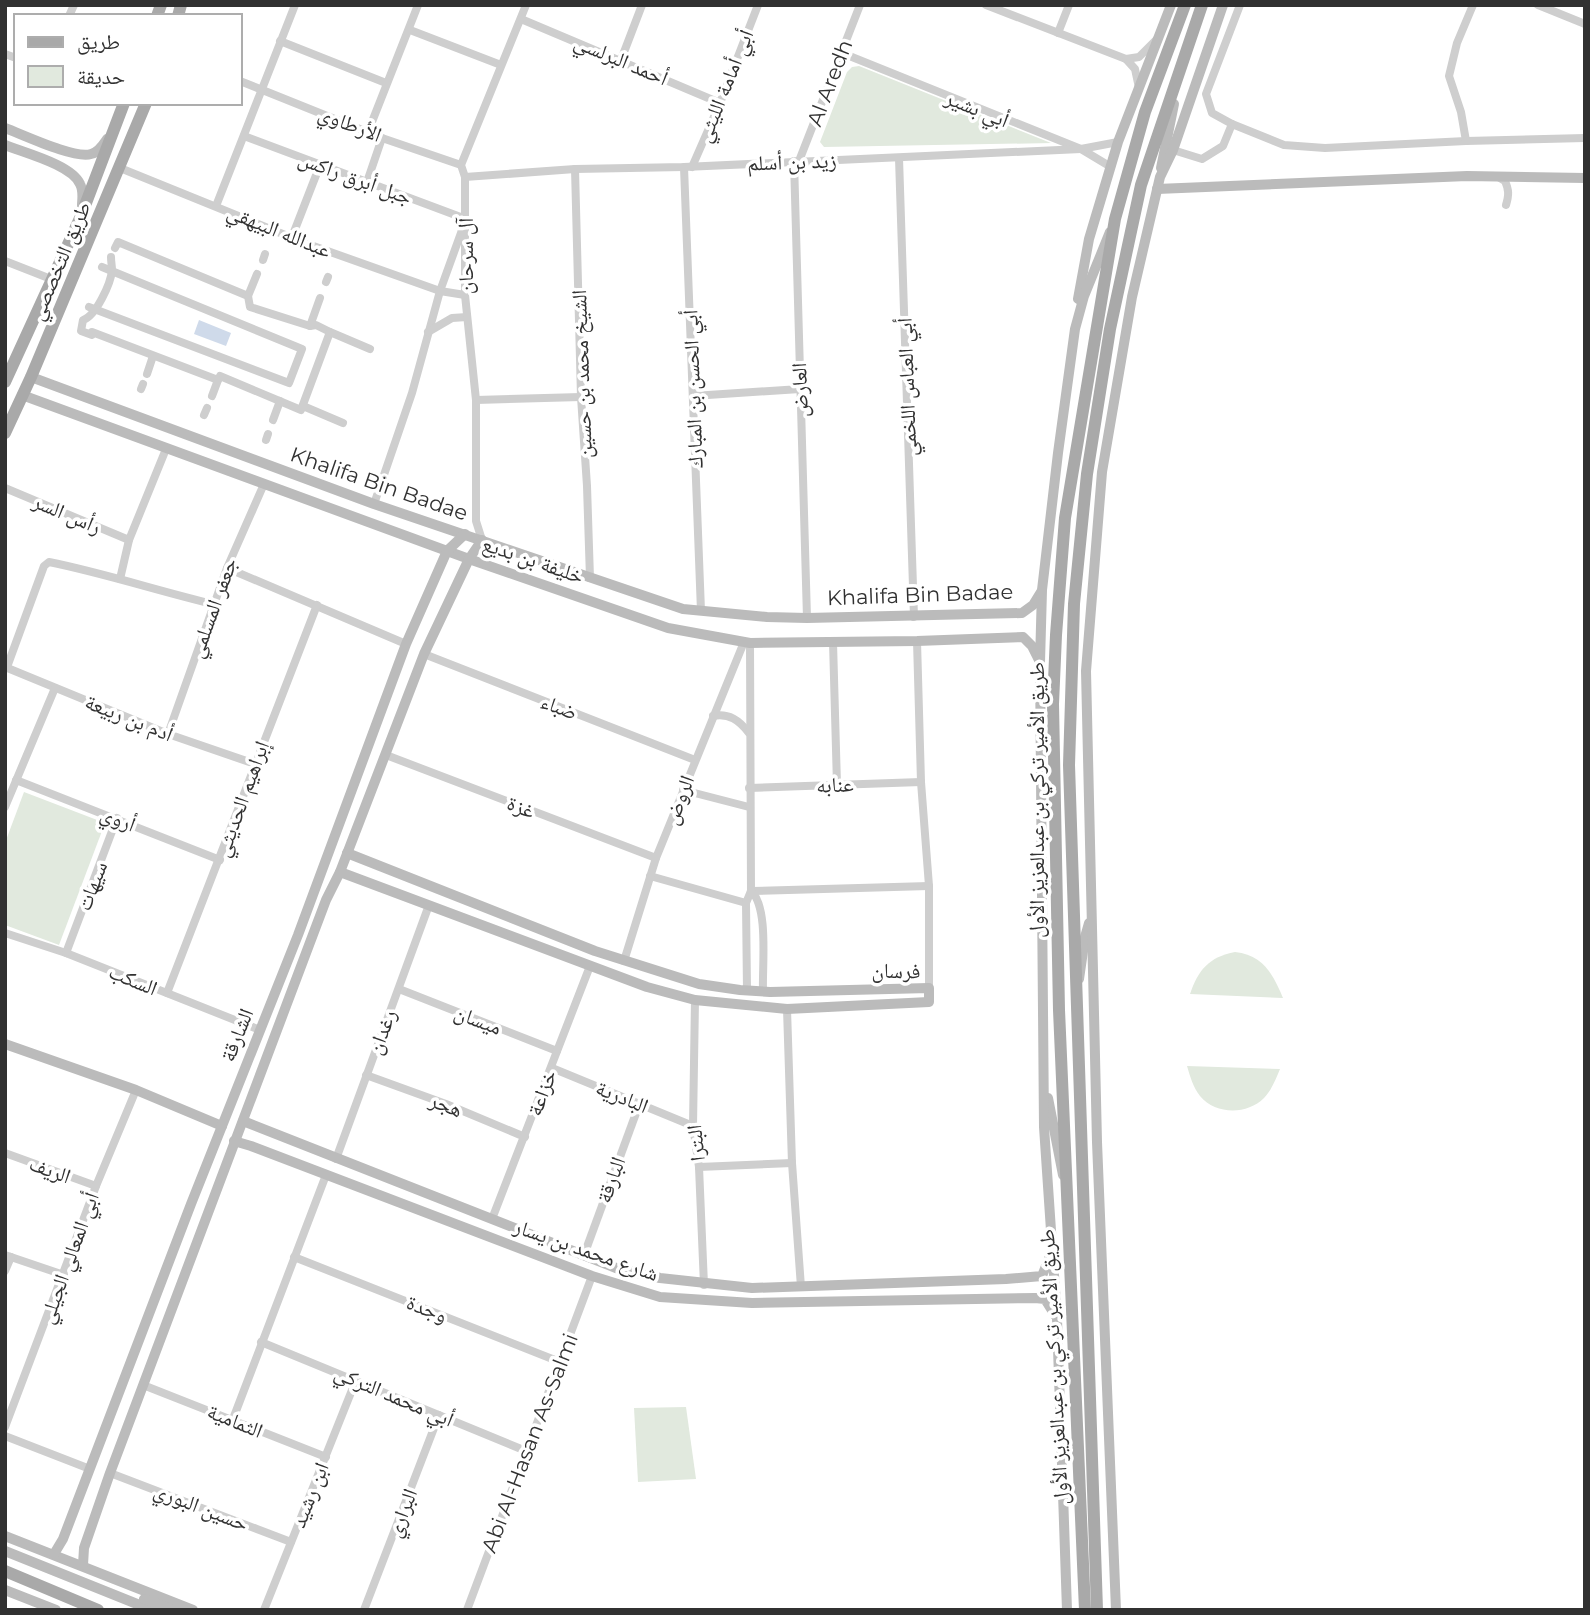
<svg xmlns="http://www.w3.org/2000/svg" width="1590" height="1615" font-family="Montserrat,'Noto Naskh Arabic',sans-serif">
<style>
.green{fill:#e1e9de}
.water{fill:#cfdaea}
.lines{fill:none;stroke-linecap:round;stroke-linejoin:round}
.street{stroke:#cecece;stroke-width:8}
.secondary{stroke:#bbb;stroke-width:10}
.primary{stroke:#a9a9a9;stroke-width:12}
.labels{text-anchor:middle;stroke-width:7;stroke-linejoin:round;paint-order:stroke}
.street-label{font-size:21px;fill:#313131;stroke:#fff}
</style>
<rect width="100%" height="100%" fill="#fff"/>
<g class="green">
<polygon points="859,66 1051,143 1052,143 824,147 820,142 847,72 852,67"/>
<polygon points="24,792 105,823 59,945 5,925 5,843"/>
<path d="M 1235,952 C 1263,955 1273,974 1283,998 L 1190,994 C 1198,970 1209,957 1235,952 Z"/>
<path d="M 1187,1066 L 1280,1069 C 1276,1079 1271,1091 1264,1098 C 1247,1115 1216,1115 1200,1096 C 1193,1087 1190,1076 1187,1066 Z"/>
<polygon points="686,1407 696,1479 638,1482 634,1408"/>
</g>
<polygon class="water" points="199,320 231,333 226,346 194,334"/>
<g class="lines">
<g class="street">
<polyline points="986,5 1126,59 1135,69 1139,88"/>
<polyline points="1240,5 1206,94 1212,113 1232,124 1284,145 1325,148 1466,141 1585,138"/>
<polyline points="1538,5 1585,24"/>
<polyline points="69,16 74,5"/>
<polyline points="521,19 720,103"/>
<polyline points="410,30 501,65"/>
<polyline points="1058,33 1069,5"/>
<polyline points="280,41 386,83"/>
<polyline points="842,53 1081,149 1111,167"/>
<polyline points="5,54 16,58"/>
<polyline points="1126,59 1139,57 1157,39"/>
<polyline points="621,60 642,5"/>
<polyline points="240,81 382,138 461,165"/>
<polyline points="368,132 418,5"/>
<polyline points="244,136 466,219 440,291 412,393 374,504"/>
<polyline points="1466,141 1461,112 1449,76 1457,43 1473,5"/>
<polyline points="1173,150 1202,159 1223,146 1232,124"/>
<polyline points="899,158 914,617"/>
<polyline points="794,161 807,618"/>
<polyline points="799,161 860,5"/>
<polyline points="684,167 701,611"/>
<polyline points="692,167 720,103 758,5"/>
<polyline points="120,168 305,243 440,291 465,295"/>
<polyline points="575,169 581,397 587,486 590,578"/>
<polyline points="465,177 575,169 684,167 1081,149 1118,142"/>
<path d="M 1500,178 L 1505,181 C 1509,190 1509,195 1506,205"/>
<polyline points="367,182 382,138"/>
<polyline points="216,206 295,5"/>
<polyline points="292,237 320,165"/>
<path d="M 111,257 C 111,262 112,266 112,270 C 111,283 96,316 83,320 L 81,331 L 92,335 L 92,332 L 218,380 L 220,376 L 301,410 L 330,332 L 316,325 L 310,326 L 250,307 L 248,296 L 118,242 L 115,248"/>
<polyline points="263,260 265,254"/>
<polyline points="5,261 51,279"/>
<polyline points="326,282 328,277"/>
<polyline points="248,296 257,274"/>
<polyline points="89,307 289,383 302,349 102,267"/>
<polyline points="310,326 320,298"/>
<polyline points="330,332 370,349"/>
<polyline points="428,332 452,318 467,317"/>
<polyline points="147,374 153,356"/>
<polyline points="141,389 143,384"/>
<polyline points="212,396 218,380"/>
<polyline points="693,396 800,389"/>
<polyline points="476,400 581,397"/>
<polyline points="303,406 343,423"/>
<polyline points="204,415 207,408"/>
<polyline points="273,420 280,401"/>
<polyline points="266,440 268,434"/>
<polyline points="5,488 129,540"/>
<polyline points="482,540 476,521 476,400 465,295 465,177 461,165 526,5"/>
<polyline points="227,568 406,644"/>
<polyline points="120,579 129,540 166,449"/>
<polyline points="917,641 921,782 929,886 929,988"/>
<polyline points="833,642 837,785"/>
<polyline points="424,654 695,760"/>
<polyline points="5,667 168,734 255,764"/>
<path d="M 7,667 L 44,566 L 49,562 C 104,573 158,591 213,604"/>
<path d="M 713,716 C 729,713 739,720 749,733"/>
<polyline points="168,734 227,568 264,484"/>
<polyline points="386,755 656,858"/>
<polyline points="16,780 220,860"/>
<polyline points="749,788 921,782"/>
<polyline points="683,790 749,807"/>
<polyline points="5,807 55,688"/>
<polyline points="650,876 746,903"/>
<polyline points="751,891 929,886"/>
<path d="M 751,891 C 769,907 762,966 763,991"/>
<polyline points="5,933 66,953 260,1030"/>
<polyline points="66,953 117,818"/>
<polyline points="624,961 656,858 744,642"/>
<polyline points="399,989 557,1051"/>
<polyline points="747,991 746,903 751,891 750,643"/>
<polyline points="167,993 317,605"/>
<polyline points="695,1000 693,1126 699,1167 704,1285"/>
<polyline points="787,1009 792,1163 801,1287"/>
<polyline points="552,1068 693,1126"/>
<polyline points="366,1075 446,1104 525,1137"/>
<polyline points="5,1153 96,1186"/>
<polyline points="336,1159 429,905"/>
<polyline points="699,1167 792,1163"/>
<polyline points="492,1219 590,966"/>
<polyline points="5,1255 64,1275"/>
<polyline points="584,1255 639,1105"/>
<polyline points="294,1257 560,1362"/>
<polyline points="5,1271 11,1257"/>
<polyline points="261,1342 526,1451"/>
<polyline points="143,1385 326,1457"/>
<polyline points="233,1419 326,1175"/>
<polyline points="5,1427 96,1186 136,1090"/>
<polyline points="5,1436 90,1469"/>
<polyline points="110,1473 291,1542"/>
<polyline points="264,1610 356,1380"/>
<polyline points="364,1610 439,1415"/>
<polyline points="467,1610 592,1276"/>
</g>
<g class="secondary">
<path d="M 5,128 C 24,135 74,159 91,154 C 99,152 103,145 107,139"/>
<path d="M 5,145 C 25,153 72,165 80,184 C 84,191 82,199 82,206"/>
<polyline points="1161,168 1174,104"/>
<polyline points="1157,189 1467,176 1585,178"/>
<polyline points="1078,299 1089,239 1118,142 1171,5"/>
<polyline points="31,377 374,504 683,609 767,617 807,618 1022,613 1033,605 1041,592"/>
<polyline points="22,395 469,559 668,628 750,643 917,641 1023,637 1032,646 1039,660"/>
<polyline points="340,872 647,987 695,1000 787,1009 929,1002 929,988 770,992 740,990 699,984 595,951 347,853"/>
<polyline points="1079,979 1085,937 1089,923"/>
<polyline points="5,1044 136,1090 222,1126"/>
<polyline points="1048,1098 1063,1175"/>
<polyline points="243,1121 616,1268 660,1278 752,1288 1006,1279 1042,1276 1050,1256"/>
<polyline points="234,1141 251,1146 592,1276 660,1297 752,1303 1035,1298 1045,1299 1055,1315"/>
<polyline points="5,1536 193,1610"/>
<polyline points="5,1551 152,1610"/>
<polyline points="54,1554 63,1539 191,1204 298,935 406,644 447,551 465,534"/>
<polyline points="83,1565 84,1548 110,1473 326,900 340,872 424,654 469,559 482,540"/>
<polyline points="5,1590 56,1610"/>
<polyline points="144,1599 174,1610"/>
<polyline points="1067,1610 1057,1319 1044,1127 1040,662 1042,590 1058,453 1075,329 1084,296 1110,232"/>
<polyline points="1116,1610 1097,1142 1086,671 1102,472 1132,297 1160,177 1173,150 1223,5"/>
</g>
<g class="primary">
<polyline points="157,16 161,5"/>
<polyline points="178,16 181,5"/>
<polyline points="5,382 81,216 124,103"/>
<polyline points="5,433 31,377 146,103"/>
<polyline points="5,1571 98,1610"/>
<polyline points="1085,1610 1059,1010 1053,704 1056,635 1065,518 1115,219 1145,112 1185,5"/>
<polyline points="1097,1610 1069,765 1074,604 1087,474 1110,329 1141,185 1202,5"/>
</g>
</g>
<g class="labels">
<g class="street-label">
<text transform="translate(621 60) rotate(23)" y="7">أحمد البرلسي</text>
<text transform="translate(830 83) rotate(-69)" y="7">Al Aredh</text>
<text transform="translate(725 86) rotate(-68)" y="7">أبي أمامة الليثي</text>
<text transform="translate(977 109) rotate(22)" y="7">أبي بشير</text>
<text transform="translate(350 124) rotate(21)" y="7">الأرطاوي</text>
<text transform="translate(792 162) rotate(-2)" y="7">زيد بن أسلم</text>
<text transform="translate(355 178) rotate(20)" y="7">جبل أبرق راكس</text>
<text transform="translate(279 231) rotate(22)" y="7">عبدالله البيهقي</text>
<text transform="translate(466 256) rotate(-90)" y="7">آل سرحان</text>
<text transform="translate(60 261) rotate(-67)" y="7">طريق التخصصي</text>
<text transform="translate(582 374) rotate(-92)" y="7">الشيخ محمد بن حسين</text>
<text transform="translate(907 387) rotate(-92)" y="7">أبي العباس اللخمي</text>
<text transform="translate(693 389) rotate(-92)" y="7">أبي الحسن بن المبارك</text>
<text transform="translate(800 390) rotate(-92)" y="7">العارض</text>
<text transform="translate(379 484) rotate(19)" y="7">Khalifa Bin Badae</text>
<text transform="translate(67 514) rotate(23)" y="7">رأس السر</text>
<text transform="translate(533 560) rotate(19)" y="7">خليفة بن بديع</text>
<text transform="translate(920 595) rotate(-2)" y="7">Khalifa Bin Badae</text>
<text transform="translate(213 608) rotate(-70)" y="7">جعفر المسلمي</text>
<text transform="translate(559 707) rotate(21)" y="7">ضباء</text>
<text transform="translate(129 718) rotate(22)" y="7">أدم بن ربيعة</text>
<text transform="translate(835 785) rotate(-2)" y="7">عنابه</text>
<text transform="translate(242 799) rotate(-70)" y="7">إبراهيم الحديثي</text>
<text transform="translate(679 800) rotate(-69)" y="7">الروض</text>
<text transform="translate(1037 800) rotate(-90)" y="7">طريق الأمير تركي بن عبدالعزيز الأول</text>
<text transform="translate(521 807) rotate(21)" y="7">غزة</text>
<text transform="translate(118 819) rotate(21)" y="7">أروي</text>
<text transform="translate(92 886) rotate(-69)" y="7">سيهات</text>
<text transform="translate(896 971) rotate(1)" y="7">فرسان</text>
<text transform="translate(133 980) rotate(22)" y="7">السكب</text>
<text transform="translate(478 1020) rotate(21)" y="7">ميسان</text>
<text transform="translate(382 1032) rotate(-69)" y="7">رغدان</text>
<text transform="translate(237 1035) rotate(-68)" y="7">الشارقة</text>
<text transform="translate(542 1093) rotate(-69)" y="7">خزاعة</text>
<text transform="translate(622 1097) rotate(22)" y="7">البادرية</text>
<text transform="translate(446 1105) rotate(21)" y="7">هجر</text>
<text transform="translate(696 1143) rotate(-96)" y="7">البترا</text>
<text transform="translate(50 1170) rotate(20)" y="7">الريف</text>
<text transform="translate(611 1180) rotate(-70)" y="7">البارقة</text>
<text transform="translate(586 1250) rotate(19)" y="7">شارع محمد بن يسار</text>
<text transform="translate(69 1258) rotate(-70)" y="7">أبي المعالي الجيلي</text>
<text transform="translate(427 1309) rotate(22)" y="7">وجدة</text>
<text transform="translate(1054 1367) rotate(-93)" y="7">طريق الأمير تركي بن عبدالعزيز الأول</text>
<text transform="translate(394 1396) rotate(23)" y="7">أبي محمد التركي</text>
<text transform="translate(235 1421) rotate(22)" y="7">الثمامية</text>
<text transform="translate(530 1443) rotate(-69)" y="7">Abi Al-Hasan As-Salmi</text>
<text transform="translate(310 1495) rotate(-68)" y="7">ابن رشيد</text>
<text transform="translate(201 1507) rotate(21)" y="7">حسين البوري</text>
<text transform="translate(402 1513) rotate(-69)" y="7">البراري</text>
</g>
</g>
<rect width="1590" height="1615" fill="none" stroke="#313131" stroke-width="14"/>
<rect x="14" y="14" width="228" height="91" fill="#ffffff" stroke="#adadad" stroke-width="2"/>
<rect x="28" y="37" width="35" height="10" fill="#a9a9a9" stroke="#adadad" stroke-width="2"/>
<text x="77" y="49" font-size="21" fill="#313131">طريق</text>
<rect x="28" y="66" width="35" height="21" fill="#e1e9de" stroke="#adadad" stroke-width="2"/>
<text x="77" y="84" font-size="21" fill="#313131">حديقة</text>
</svg>
